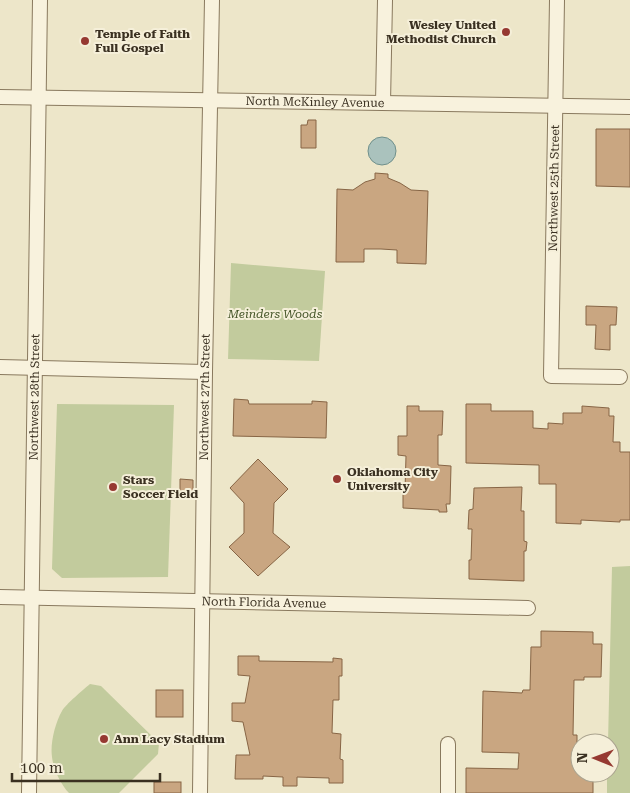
<svg xmlns="http://www.w3.org/2000/svg" width="630" height="793" font-family="'Roboto Serif',serif">
<style>
.green{fill:#c2cb9d}
.water{fill:#aac2bd;stroke:#70908b}
.building{fill:#c9a681;stroke:#876545}
.lines{fill:none;stroke-linecap:round;stroke-linejoin:round}
.minor-casing{stroke:#89795e;stroke-width:16}
.minor{stroke:#f8f2dd;stroke-width:14}
.poi-dot{fill:#963931;stroke:#f5efd9;stroke-width:2}
.labels{text-anchor:middle;stroke-width:4;stroke-linejoin:round;paint-order:stroke}
.poi-label{font-size:12px;font-weight:bold;fill:#3a3021;stroke:#f5efd9;text-anchor:start}
.street-label{font-size:12px;fill:#3a3021;stroke:#f5efd9}
.park-label{font-size:12px;font-style:italic;fill:#465629;stroke:#f5efd9}
</style>
<rect width="100%" height="100%" fill="#ede6c9"/>
<g class="green">
<polygon points="231,263 325,271 319,361 228,359"/>
<polygon points="57,404 174,405 168,577 62,578 52,569"/>
<polygon points="630,566 630,793 607,793 607,773 610,773 610,743 608,743 612,567"/>
<path d="M 90,684 L 101,686 L 159,743 L 158,754 L 119,793 L 69,793 C 61,785 53,768 52,757 C 50,744 55,723 62,711 C 66,704 83,690 90,684 Z"/>
</g>
<circle class="water" cx="382" cy="151" r="14"/>
<g class="building">
<polygon points="308,120 316,120 316,148 301,148 301,125 307,125"/>
<polygon points="596,129 630,129 630,187 596,186"/>
<polygon points="375,173 388,174 388,178 400,183 411,190 428,191 426,264 397,263 397,250 381,249 364,249 364,262 336,262 337,189 353,190 365,182 375,179"/>
<polygon points="586,306 617,307 616,325 610,325 610,350 595,349 596,325 586,325"/>
<polygon points="234,399 248,400 249,404 312,404 312,401 327,402 326,438 233,436"/>
<polygon points="466,404 491,404 491,411 533,411 533,428 548,429 548,423 563,424 563,413 582,413 582,406 609,408 609,416 614,416 613,442 620,442 620,452 630,452 630,520 620,520 620,522 581,520 581,524 556,523 556,484 539,484 539,465 466,463"/>
<polygon points="407,406 419,406 419,411 443,411 442,435 438,435 438,465 451,466 450,504 446,504 447,512 439,512 439,510 403,508 403,490 405,490 406,456 398,455 398,436 407,436"/>
<polygon points="258,459 288,489 274,503 273,533 290,547 258,576 229,547 244,533 244,503 230,488"/>
<polygon points="180,479 193,480 193,492 180,492"/>
<polygon points="522,487 521,511 524,511 524,541 527,542 526,551 524,551 524,581 469,579 469,560 471,560 472,529 468,529 469,510 473,509 474,488"/>
<polygon points="541,631 593,632 593,644 602,644 601,677 584,677 584,680 574,680 573,735 577,735 577,748 580,748 580,773 593,773 593,793 466,793 466,768 518,769 519,753 482,752 483,691 522,693 523,690 530,690 531,647 541,647"/>
<polygon points="238,656 259,656 259,661 333,662 333,658 342,659 342,676 339,676 339,700 333,700 332,733 341,734 340,759 343,760 343,783 329,783 329,778 297,777 297,786 283,786 283,777 263,776 263,779 235,779 236,755 250,755 243,722 232,721 232,703 245,703 250,676 238,675"/>
<rect x="156" y="690" width="27" height="27"/>
<rect x="154" y="782" width="27" height="11"/>
</g>
<g class="lines">
<defs>
<g id="minor">
<polyline points="557,0 551,376 620,377"/>
<path id="s1" d="M 0,97 L 630,107"/>
<polyline points="383,103 385,0"/>
<polyline points="0,367 205,372"/>
<path id="s2" d="M 0,597 L 528,608"/>
<path id="s3" d="M 29,793 L 40,0"/>
<path id="s4" d="M 200,793 L 205,372 L 212,0"/>
<polyline points="448,793 448,744"/>
</g>
</defs>
<use href="#minor" class="minor-casing"/>
<use href="#minor" class="minor"/>
</g>
<g class="poi-dot">
<circle cx="506" cy="32" r="5"/>
<circle cx="85" cy="41" r="5"/>
<circle cx="337" cy="479" r="5"/>
<circle cx="113" cy="487" r="5"/>
<circle cx="104" cy="739" r="5"/>
</g>
<g class="labels">
<g class="poi-label">
<text x="496" y="29" text-anchor="end">Wesley United<tspan x="496" dy="14">Methodist Church</tspan></text>
<text x="95" y="38">Temple of Faith<tspan x="95" dy="14">Full Gospel</tspan></text>
<text x="347" y="476">Oklahoma City<tspan x="347" dy="14">University</tspan></text>
<text x="123" y="484">Stars<tspan x="123" dy="14">Soccer Field</tspan></text>
<text x="114" y="743">Ann Lacy Stadium</text>
</g>
<g class="street-label">
<text dy="4" stroke="none"><textPath href="#s1" startOffset="315">North McKinley Avenue</textPath></text>
<text transform="translate(554 188) rotate(-89)" y="4">Northwest 25th Street</text>
<text dy="4" stroke="none"><textPath href="#s3" startOffset="396">Northwest 28th Street</textPath></text>
<text dy="4" stroke="none"><textPath href="#s4" startOffset="396">Northwest 27th Street</textPath></text>
<text dy="4" stroke="none"><textPath href="#s2" startOffset="264">North Florida Avenue</textPath></text>
</g>
<g class="park-label">
<text x="275" y="318">Meinders Woods</text>
</g>
</g>
<g transform="translate(595 758) rotate(271)"><circle r="24" fill="#f5efd9" stroke="#aaa38f"/>
<path d="M0-4L9 19L0 12L-9 19Z" fill="#963931"/>
<text y="-8" font-size="14" font-weight="bold" text-anchor="middle" fill="#3a3021">N</text>
</g>
<path d="M12 773v8h148v-8" fill="none" stroke="#3a3021" stroke-width="2.5"/>
<text x="20" y="773" font-size="15" fill="#3a3021" stroke="#f5efd9" stroke-width="4" paint-order="stroke">100 m</text>
</svg>
